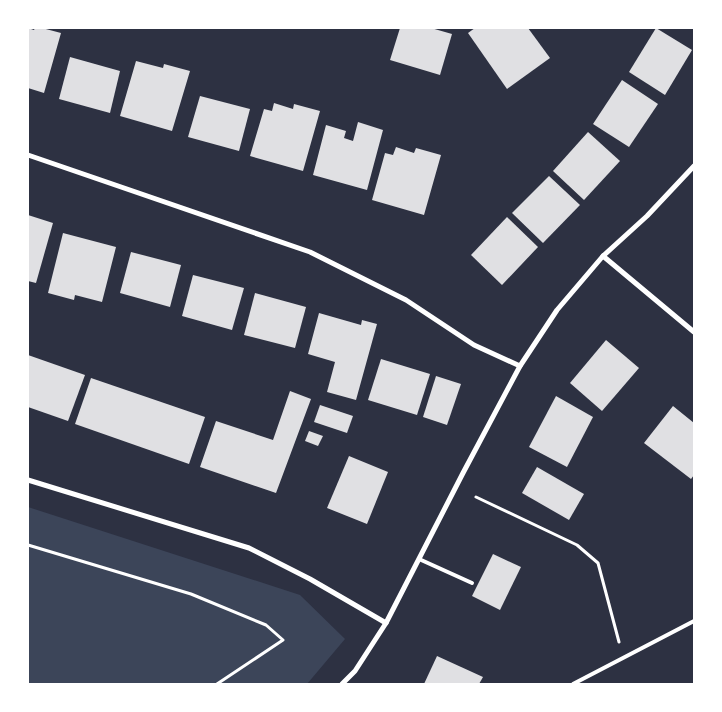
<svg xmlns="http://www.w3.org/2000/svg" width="722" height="712" font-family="'Roboto Condensed',sans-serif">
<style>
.green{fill:#3c4559}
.building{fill:#e0e0e3}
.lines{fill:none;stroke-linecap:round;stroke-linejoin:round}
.path{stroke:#fff;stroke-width:3}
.service{stroke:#fff;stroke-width:4}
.minor{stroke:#fff;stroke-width:5}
</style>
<rect width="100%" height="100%" fill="#2d3142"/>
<polygon class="green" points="28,507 300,595 345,639 307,684 28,684"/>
<g class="building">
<polygon points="28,28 34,30 35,28 42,28 61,33 44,93 28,88"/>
<polygon points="400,28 431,28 452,34 440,75 390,60"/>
<polygon points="475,28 528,28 550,58 507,89 468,33"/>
<polygon points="656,28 692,50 665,95 629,72"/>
<polygon points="70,57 120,71 110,113 59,99"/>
<polygon points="136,61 163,68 164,64 190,71 172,131 120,116"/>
<polygon points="622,80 658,104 629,147 593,124"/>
<polygon points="200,96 250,109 239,151 188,137"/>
<polygon points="274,103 293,109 294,104 320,111 303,171 250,156 264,109 272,111"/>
<polygon points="358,122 383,130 367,190 313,175 326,125 346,131 344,138 353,141"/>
<polygon points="588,132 620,161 584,200 553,171"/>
<polygon points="396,147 414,153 416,148 441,155 424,215 372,200 385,153 393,155"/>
<polygon points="549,176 580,205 543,243 512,213"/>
<polygon points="28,215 53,223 36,283 28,281"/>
<polygon points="507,217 538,247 502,285 471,255"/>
<polygon points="63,233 116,247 102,302 75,295 74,300 48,293"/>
<polygon points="131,252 181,265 170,307 120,293"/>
<polygon points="193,275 244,288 232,330 182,316"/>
<polygon points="255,293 306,307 295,348 244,335"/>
<polygon points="319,313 361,325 362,320 377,324 356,400 327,392 335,362 308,354"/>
<polygon points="606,340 639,368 602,411 570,383"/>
<polygon points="28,355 85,375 68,421 28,407"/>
<polygon points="381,359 430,374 417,415 368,400"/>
<polygon points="436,376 461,384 447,425 423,417"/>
<polygon points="91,378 205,417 189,464 75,424"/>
<polygon points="290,391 311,399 276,493 200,467 216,421 273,440"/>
<polygon points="556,396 593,417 567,467 529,447"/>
<polygon points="320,405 353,416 347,433 314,422"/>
<polygon points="673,406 694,423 694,475 691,479 644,443"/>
<polygon points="309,431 323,436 318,446 305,441"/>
<polygon points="349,456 388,472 367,524 327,508"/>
<polygon points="537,467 584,494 569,520 522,493"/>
<polygon points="493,554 521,567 500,610 472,596"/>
<polygon points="437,656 483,677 479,684 424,684"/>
</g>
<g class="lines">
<g class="path">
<polyline points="476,497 577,545 598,563 619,642"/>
<polyline points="28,545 191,594 266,625 283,640 217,684"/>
</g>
<g class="service">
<polyline points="419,559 472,583"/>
<polyline points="573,684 694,621"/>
</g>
<g class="minor">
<polyline points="28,155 310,252 406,300 474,345 520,366"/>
<polyline points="603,256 694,332"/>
<polyline points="28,480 249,548 310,579 386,623"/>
<polyline points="342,684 355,671 386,623 463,473 520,366 557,310 603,256 647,216 694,166"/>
</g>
</g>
<rect width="722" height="712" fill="none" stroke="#ffffff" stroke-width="58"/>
</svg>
